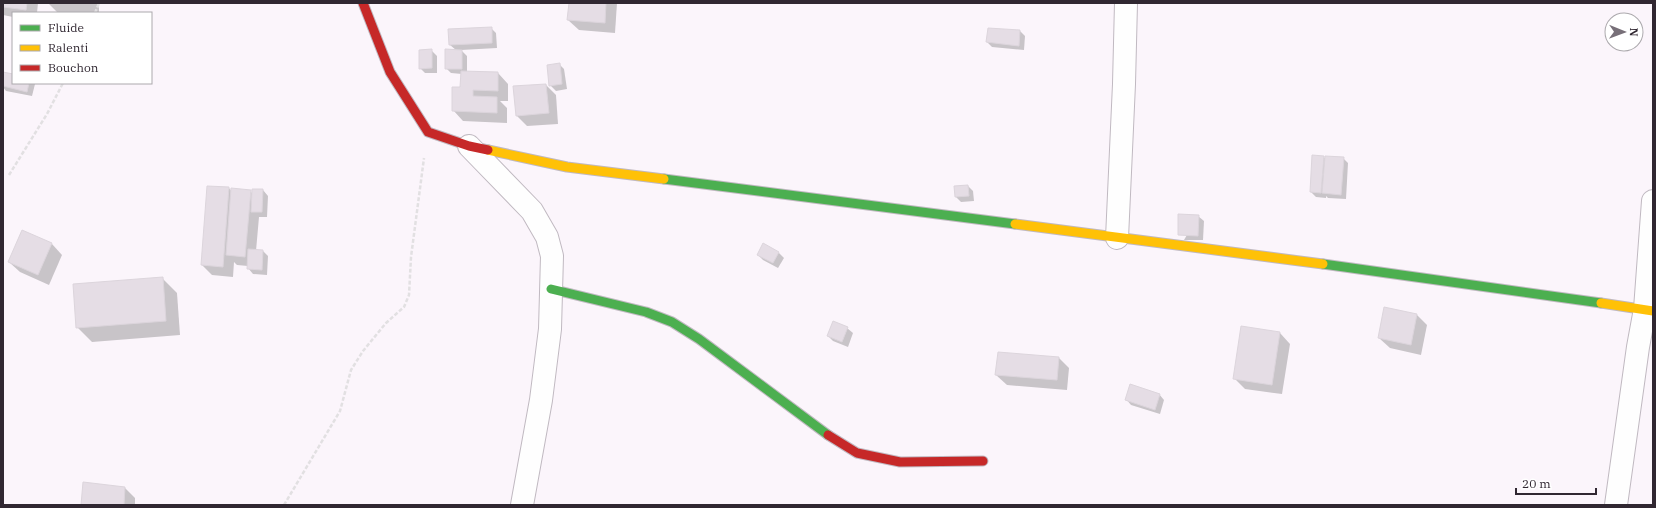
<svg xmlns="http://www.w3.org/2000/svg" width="1656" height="508" font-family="'IBM Plex Serif',serif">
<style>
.shadow{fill:#0003}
.building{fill:#e5dde5;stroke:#dcd5dc}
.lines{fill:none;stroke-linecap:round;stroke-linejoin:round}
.street-casing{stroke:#c0b9c1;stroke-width:24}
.fast-casing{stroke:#c0b9c1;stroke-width:11}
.slow-casing{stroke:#c0b9c1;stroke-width:11}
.jam-casing{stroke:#c0b9c1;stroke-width:11}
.path{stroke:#e2e0e2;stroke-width:2.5;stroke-dasharray:4 2;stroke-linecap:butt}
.street{stroke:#fefefe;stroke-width:22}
.fast{stroke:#4caf50;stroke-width:9}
.slow{stroke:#ffc107;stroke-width:9}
.jam{stroke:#c62828;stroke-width:9}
</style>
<rect width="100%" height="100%" fill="#fbf5fb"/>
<g class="shadow">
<polygon points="3,3 38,3 37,13 13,13 13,17 3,15"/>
<polygon points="48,3 99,3 99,13 58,13"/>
<polygon points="570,3 617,3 615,33 579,30 568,20"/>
<polygon points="491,28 496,33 497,48 461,50 467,56 467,72 498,73 508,84 508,101 500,101 507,108 507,123 463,121 453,110 461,88 462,74 451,73 446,68 456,50 450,45"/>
<polygon points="1020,31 1025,36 1024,50 992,47 987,42"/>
<polygon points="431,50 437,56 437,73 425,73 420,68"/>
<polygon points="559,64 564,69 567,89 556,91 550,85"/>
<polygon points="13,75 13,83 35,84 32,96 6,91 3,87 3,77"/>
<polygon points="546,85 556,95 558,124 527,126 517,116"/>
<polygon points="1323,157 1326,159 1343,158 1348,163 1346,199 1328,198 1326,196 1326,198 1316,197 1311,192"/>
<polygon points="968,186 973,191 974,201 961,202 956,197"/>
<polygon points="229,188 232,192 250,191 253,194 263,190 268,196 267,217 259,217 256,251 263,251 268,256 267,275 253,274 248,268 248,266 237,265 234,262 233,277 212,275 202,265"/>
<polygon points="1198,216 1204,221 1203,240 1184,240"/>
<polygon points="22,231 52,244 62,255 49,285 20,272 9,262"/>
<polygon points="778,252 784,258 778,268 763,260 758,255"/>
<polygon points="162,278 177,293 180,335 92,342 77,327"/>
<polygon points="1385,308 1417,315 1427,325 1421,355 1390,348 1379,338"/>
<polygon points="1242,327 1280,333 1290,344 1282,394 1245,389 1234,378"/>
<polygon points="847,328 853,333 848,347 833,341 828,336"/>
<polygon points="1059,358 1069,368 1067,390 1007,385 996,375"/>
<polygon points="1159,394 1164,400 1160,414 1131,405 1126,399"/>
<polygon points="84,484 125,488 135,498 135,505 82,505"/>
</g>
<g class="building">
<polygon points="3,3 27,3 26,10 3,7"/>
<polygon points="569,3 606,3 605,23 567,20"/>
<polygon points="492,27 492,43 449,45 448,29"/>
<polygon points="988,28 1020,30 1019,46 986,42"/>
<polygon points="432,49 432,68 419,69 419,50"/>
<polygon points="445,49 462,50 462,69 445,69"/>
<polygon points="560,63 562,84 549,86 547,65"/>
<polygon points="461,71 498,72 498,91 473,90 473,96 497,97 497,113 452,111 452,87 460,87"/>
<polygon points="3,72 13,74 13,83 29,83 27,92 3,86"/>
<polygon points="546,84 549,113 516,116 513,86"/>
<polygon points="1312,155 1324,156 1321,193 1310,192"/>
<polygon points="1325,156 1344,157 1341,195 1322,193"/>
<polygon points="968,185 969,196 955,197 954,186"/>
<polygon points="207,186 229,187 223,267 201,265"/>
<polygon points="231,188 251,190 245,257 226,255"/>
<polygon points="252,189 263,189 262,212 251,212"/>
<polygon points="1178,214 1199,215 1198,236 1178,235"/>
<polygon points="22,230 52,243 38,275 8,262"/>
<polygon points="763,243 779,252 773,263 757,255"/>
<polygon points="248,249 263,250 262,270 247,269"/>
<polygon points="163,277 166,321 76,328 73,284"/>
<polygon points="1384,307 1417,314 1411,345 1378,338"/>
<polygon points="833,321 848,327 842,342 827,336"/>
<polygon points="1241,326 1280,332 1272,385 1233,379"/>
<polygon points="998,352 1059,357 1057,380 995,375"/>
<polygon points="1130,384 1160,394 1155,410 1125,400"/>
<polygon points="83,482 125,487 124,505 81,505"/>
</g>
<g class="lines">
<defs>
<g id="street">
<polyline points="469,146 532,211 547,237 552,256 550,329 541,400 522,505"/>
<polyline points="1117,238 1124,84 1126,3"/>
<polyline points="1616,505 1638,347 1645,309 1653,201"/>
</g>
<g id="fast">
<polyline points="664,179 1015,224"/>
<polyline points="1323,264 1601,303"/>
<polyline points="551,289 646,312 672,322 699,339 828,435"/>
</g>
<g id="slow">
<polyline points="488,150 567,167 664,179"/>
<polyline points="1015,224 1323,264"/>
<polyline points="1601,303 1653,311"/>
</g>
<g id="jam">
<polyline points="363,3 390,72 428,132 469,146 488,150"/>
<polyline points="828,435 857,453 900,462 983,461"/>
</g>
</defs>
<use href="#street" class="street-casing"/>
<use href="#fast" class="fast-casing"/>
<use href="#slow" class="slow-casing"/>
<use href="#jam" class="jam-casing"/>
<g class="path">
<polyline points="95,13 99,3"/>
<polyline points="9,175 47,114 63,83"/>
<polyline points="284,505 340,411 351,370 363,351 386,323 404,307 409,295 411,257 424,158"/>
</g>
<use href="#street" class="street"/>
<use href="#fast" class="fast"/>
<use href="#slow" class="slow"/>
<use href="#jam" class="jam"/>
</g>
<rect width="1656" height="508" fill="none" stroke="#302731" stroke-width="8"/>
<rect x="12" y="12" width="140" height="72" fill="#ffffff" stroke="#aca9ad"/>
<rect x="20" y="25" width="20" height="6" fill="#4caf50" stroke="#aca9ad"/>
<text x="48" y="32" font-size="12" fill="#302731">Fluide</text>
<rect x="20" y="45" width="20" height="6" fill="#ffc107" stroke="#aca9ad"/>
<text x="48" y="52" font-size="12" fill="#302731">Ralenti</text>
<rect x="20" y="65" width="20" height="6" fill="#c62828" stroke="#aca9ad"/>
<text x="48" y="72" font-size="12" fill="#302731">Bouchon</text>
<g transform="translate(1624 32) rotate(91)"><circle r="19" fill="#ffffff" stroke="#aca9ad"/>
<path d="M0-3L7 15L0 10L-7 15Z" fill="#776f78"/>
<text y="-6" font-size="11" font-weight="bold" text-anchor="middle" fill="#302731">N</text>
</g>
<path d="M1516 488v6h80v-6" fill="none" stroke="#302731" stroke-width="2"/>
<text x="1522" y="488" font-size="12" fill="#302731" stroke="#ffffff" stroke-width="3" paint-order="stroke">20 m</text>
</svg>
